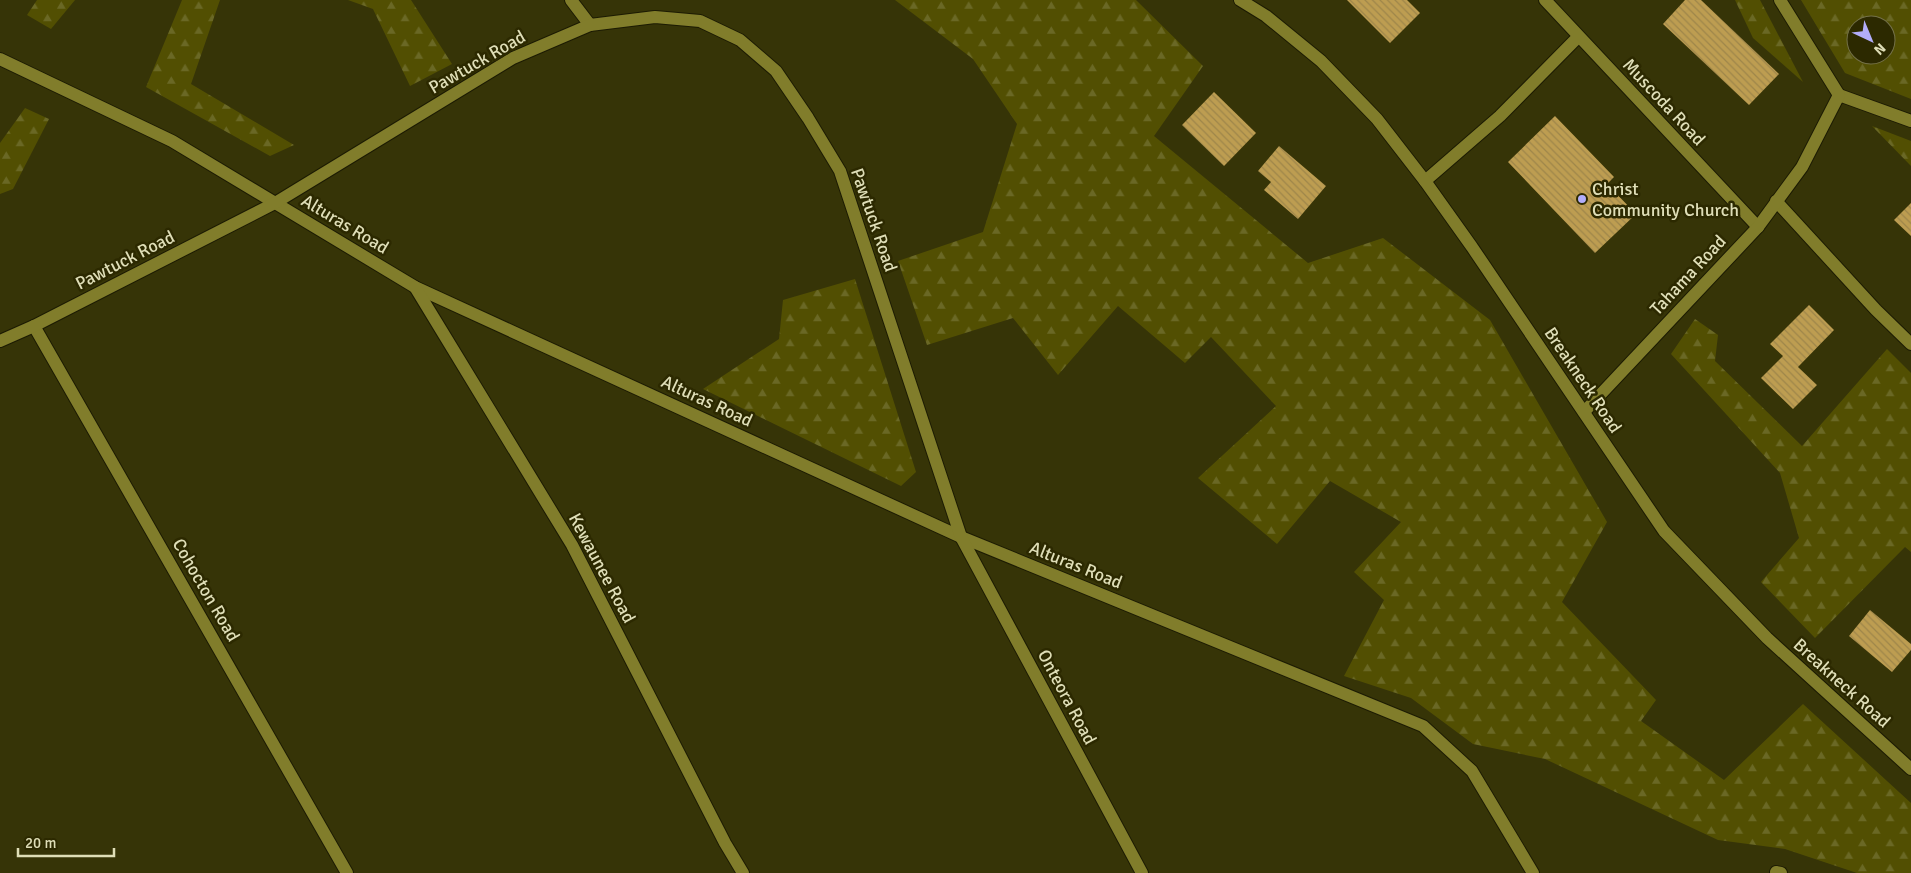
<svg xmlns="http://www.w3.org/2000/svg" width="1911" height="873" font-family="Signika,sans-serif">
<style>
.forest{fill:url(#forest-firs);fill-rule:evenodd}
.building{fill:url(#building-back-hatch)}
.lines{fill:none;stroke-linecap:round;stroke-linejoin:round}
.lane-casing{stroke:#1c1b03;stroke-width:14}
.street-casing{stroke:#1c1b03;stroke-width:14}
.secondary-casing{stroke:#1c1b03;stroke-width:14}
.lane{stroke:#817d2b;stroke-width:12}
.street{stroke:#817d2b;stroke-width:12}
.secondary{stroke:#817d2b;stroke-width:12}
.poi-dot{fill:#b2adf9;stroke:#2c2900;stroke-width:2}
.labels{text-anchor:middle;stroke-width:5;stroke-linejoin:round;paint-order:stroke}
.street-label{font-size:18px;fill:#dfdeb7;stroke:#2c2900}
.poi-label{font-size:18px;fill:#dfdeb7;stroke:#2c2900;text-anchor:start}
</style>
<defs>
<pattern id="forest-firs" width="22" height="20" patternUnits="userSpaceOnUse" patternTransform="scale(1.25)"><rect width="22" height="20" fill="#524f02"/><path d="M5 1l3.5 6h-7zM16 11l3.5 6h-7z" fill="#6a6825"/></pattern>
<pattern id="building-back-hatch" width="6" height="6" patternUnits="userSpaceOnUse" patternTransform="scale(1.25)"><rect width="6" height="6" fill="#bd9d51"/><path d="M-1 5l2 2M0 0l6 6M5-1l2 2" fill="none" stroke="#9e864a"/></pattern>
</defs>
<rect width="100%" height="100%" fill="#363407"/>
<g class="forest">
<polygon points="37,0 75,0 51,29 27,15"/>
<polygon points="182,0 220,0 191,84 294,145 270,156 146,87"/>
<polygon points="348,0 411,0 452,64 410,86 373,9"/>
<polygon points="895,0 1136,0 1203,66 1154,136 1308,263 1383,238 1490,320 1607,522 1562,602 1656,700 1641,721 1724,780 1803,704 1911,803 1911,873 1857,873 1785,849 1718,840 1545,759 1473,744 1411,698 1344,676 1384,600 1354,572 1401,522 1330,481 1277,544 1198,478 1276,406 1211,337 1185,363 1118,306 1058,375 1013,318 927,345 898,261 983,232 1017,124 973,59"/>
<polygon points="1735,0 1760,0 1803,82 1753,38"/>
<path d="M 1801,0 L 1911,0 L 1911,99 L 1845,73 ZM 1856,25 L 1886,25 L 1886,55 L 1856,55 Z"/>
<polygon points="25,108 49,119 13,189 0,194 0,143"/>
<polygon points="1872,126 1911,141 1911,166"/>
<polygon points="855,279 916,472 901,486 703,389 779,339 783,300"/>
<polygon points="1695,319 1718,335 1715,361 1802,446 1887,349 1911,373 1911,552 1905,547 1815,638 1761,582 1799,538 1780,473 1671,354"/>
</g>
<g class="building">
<polygon points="1347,0 1407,0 1420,13 1390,43"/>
<polygon points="1685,0 1701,0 1779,74 1749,105 1663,24"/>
<polygon points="1214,92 1256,133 1224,166 1182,125"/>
<polygon points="1555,116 1614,177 1607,184 1636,214 1595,253 1508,162"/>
<polygon points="1279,146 1326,186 1298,219 1264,190 1271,182 1258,171"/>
<polygon points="1911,203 1911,236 1894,220"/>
<polygon points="1809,305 1834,330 1798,367 1817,385 1793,409 1761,378 1783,356 1770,344"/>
<polygon points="1870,610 1911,644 1911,650 1892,672 1849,636"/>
</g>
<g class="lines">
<defs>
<polyline id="lane" points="1425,181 1500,116 1578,37"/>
<g id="street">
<polyline points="571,0 590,25"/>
<polyline points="1545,0 1758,227"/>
<polyline points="0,59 172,141 415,287 961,537 1423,726 1472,771 1533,873"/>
<polyline points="1839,95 1911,121"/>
<polyline points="1776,201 1876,310 1911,344"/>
<polyline points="415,287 572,545 725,843 743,873"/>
<polyline points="34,326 347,873"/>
<polyline points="0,341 34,326 275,203 513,58 590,25 655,17 700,21 740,40 776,71 808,118 840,171 961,537 1142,873"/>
<polyline points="1584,412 1758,227 1802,167 1839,95 1780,0"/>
<polyline points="1776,872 1781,873"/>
</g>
<polyline id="secondary" points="1240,0 1266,16 1321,61 1377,119 1425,181 1472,247 1664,531 1767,638 1911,769"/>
</defs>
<use href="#lane" class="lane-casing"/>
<use href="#street" class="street-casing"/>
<use href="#secondary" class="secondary-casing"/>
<use href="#lane" class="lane"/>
<use href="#street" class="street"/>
<use href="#secondary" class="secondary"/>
</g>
<circle class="poi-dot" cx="1582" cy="199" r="5"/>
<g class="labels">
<g class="street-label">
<text transform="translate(477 62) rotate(-30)" y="6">Pawtuck Road</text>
<text transform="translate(1664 102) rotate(47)" y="6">Muscoda Road</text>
<text transform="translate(874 220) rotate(71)" y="6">Pawtuck Road</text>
<text transform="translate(345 224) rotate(31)" y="6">Alturas Road</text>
<text transform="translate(125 260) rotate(-27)" y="6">Pawtuck Road</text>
<text transform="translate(1688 275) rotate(-47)" y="6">Tahama Road</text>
<text transform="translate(1583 380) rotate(56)" y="6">Breakneck Road</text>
<text transform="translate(707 401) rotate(25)" y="6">Alturas Road</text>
<text transform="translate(1076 565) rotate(22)" y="6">Alturas Road</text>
<text transform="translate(602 568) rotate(62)" y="6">Kewaunee Road</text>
<text transform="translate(206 590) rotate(60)" y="6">Cohocton Road</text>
<text transform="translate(1842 683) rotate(42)" y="6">Breakneck Road</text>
<text transform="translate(1067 697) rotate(62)" y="6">Onteora Road</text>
</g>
<g class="poi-label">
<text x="1592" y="195">Christ<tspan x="1592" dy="21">Community Church</tspan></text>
</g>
</g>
<g transform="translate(1871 40) rotate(136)"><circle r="24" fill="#2c2900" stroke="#747149"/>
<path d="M0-4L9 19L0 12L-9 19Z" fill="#b2adf9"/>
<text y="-8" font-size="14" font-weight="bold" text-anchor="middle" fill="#dfdeb7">N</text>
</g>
<path d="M18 848v8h96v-8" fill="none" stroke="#dfdeb7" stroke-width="2.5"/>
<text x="25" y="848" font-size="15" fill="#dfdeb7" stroke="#2c2900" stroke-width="4" paint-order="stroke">20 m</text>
</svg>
